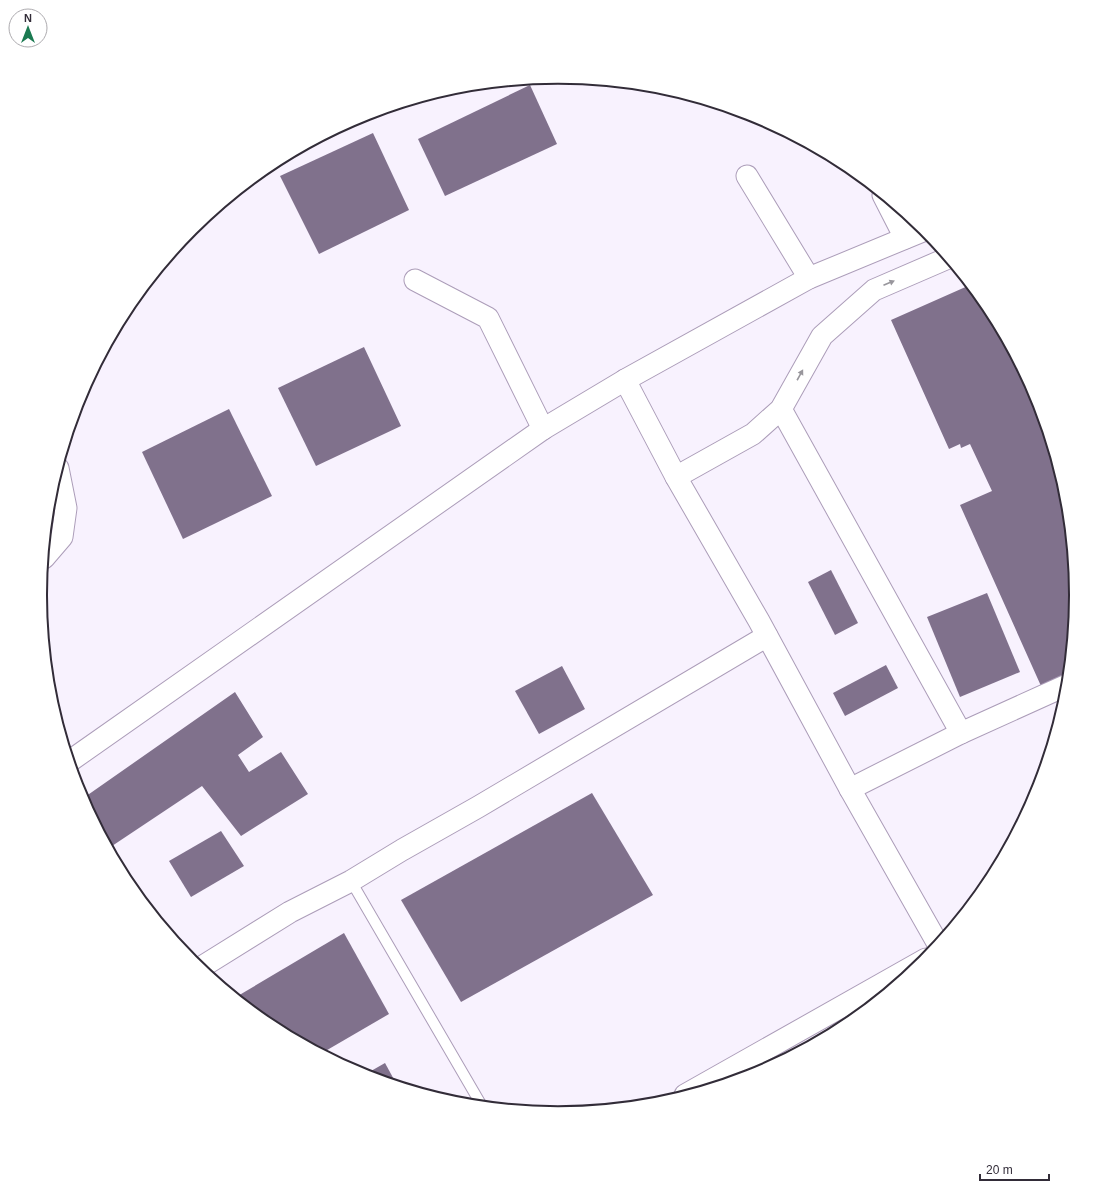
<svg xmlns="http://www.w3.org/2000/svg" width="1116" height="1190" font-family="Helvetica,sans-serif">
<style>
.building{fill:#80718c}
.lines{fill:none;stroke-linecap:round;stroke-linejoin:round}
.lane-casing{stroke:#ac9db9;stroke-width:12}
.street-casing{stroke:#ac9db9;stroke-width:23}
.lane{stroke:#fff;stroke-width:10}
.street{stroke:#fff;stroke-width:21}
.oneway{fill:#98969c}
.rim{fill:none;stroke:#322c38;stroke-width:2}
</style>
<rect width="100%" height="100%" fill="#f8f2fe"/>
<g class="building">
<polygon points="530,85 557,144 445,196 418,139"/>
<polygon points="373,133 409,210 319,254 280,176"/>
<polygon points="970,285 989,307 1037,397 1066,494 1076,595 1068,674 1041,686 960,505 992,491 970,444 961,448 960,444 949,449 891,320"/>
<polygon points="364,347 401,426 316,466 278,388"/>
<polygon points="229,409 272,496 183,539 142,452"/>
<polygon points="831,570 858,623 835,635 808,582"/>
<polygon points="987,593 1020,672 960,697 927,617"/>
<polygon points="886,665 898,688 845,716 833,693"/>
<polygon points="562,666 585,709 539,734 515,691"/>
<polygon points="235,692 263,737 238,755 249,772 281,752 308,794 241,836 202,786 109,848 82,799"/>
<polygon points="592,793 653,895 461,1002 401,900"/>
<polygon points="221,831 244,866 191,897 169,861"/>
<polygon points="344,933 389,1014 322,1053 270,1026 236,997"/>
<polygon points="385,1063 397,1085 364,1075"/>
</g>
<g class="lines">
<defs>
<polyline id="lane" points="351,881 482,1106"/>
<g id="street">
<polyline points="747,176 809,278"/>
<polyline points="883,195 905,238"/>
<polyline points="415,280 488,318 543,429"/>
<polyline points="625,380 676,477 759,621 850,789 938,944"/>
<polyline points="781,409 961,733"/>
<polyline points="676,477 753,434 781,409 822,336 874,290 948,258"/>
<polyline points="44,558 62,537 66,508 58,468"/>
<polyline points="70,761 543,429 625,380 809,278 925,230"/>
<polyline points="850,789 961,733 1067,685"/>
<polyline points="200,968 290,912 351,881 402,850 478,807 767,636"/>
<polyline points="685,1095 926,959"/>
</g>
</defs>
<use href="#lane" class="lane-casing"/>
<use href="#street" class="street-casing"/>
<use href="#lane" class="lane"/>
<use href="#street" class="street"/>
</g>
<defs><path id="oneway-solid" d="M-6-.8H1V-3.2L6.5 0L1 3.2V.8H-6Z"/></defs>
<g class="oneway">
<use href="#oneway-solid" transform="translate(889 283) rotate(-23)"/>
<use href="#oneway-solid" transform="translate(800 375) rotate(-61)"/>
</g>
<path d="M0 0H1116V1190H0ZM47 595a511 511 0 1 1 1022 0a511 511 0 1 1-1022 0Z" fill="#fff" fill-rule="evenodd"/>
<path class="rim" d="M47 595a511 511 0 1 1 1022 0a511 511 0 1 1-1022 0Z"/>
<g transform="translate(28 28)"><circle r="19" fill="#ffffff" stroke="#adabaf"/>
<path d="M0-3L7 15L0 10L-7 15Z" fill="#1b7a51"/>
<text y="-6" font-size="11" font-weight="bold" text-anchor="middle" fill="#322c38">N</text>
</g>
<path d="M980 1174v6h69v-6" fill="none" stroke="#322c38" stroke-width="2"/>
<text x="986" y="1174" font-size="12" fill="#322c38" stroke="#ffffff" stroke-width="3" paint-order="stroke">20 m</text>
</svg>
